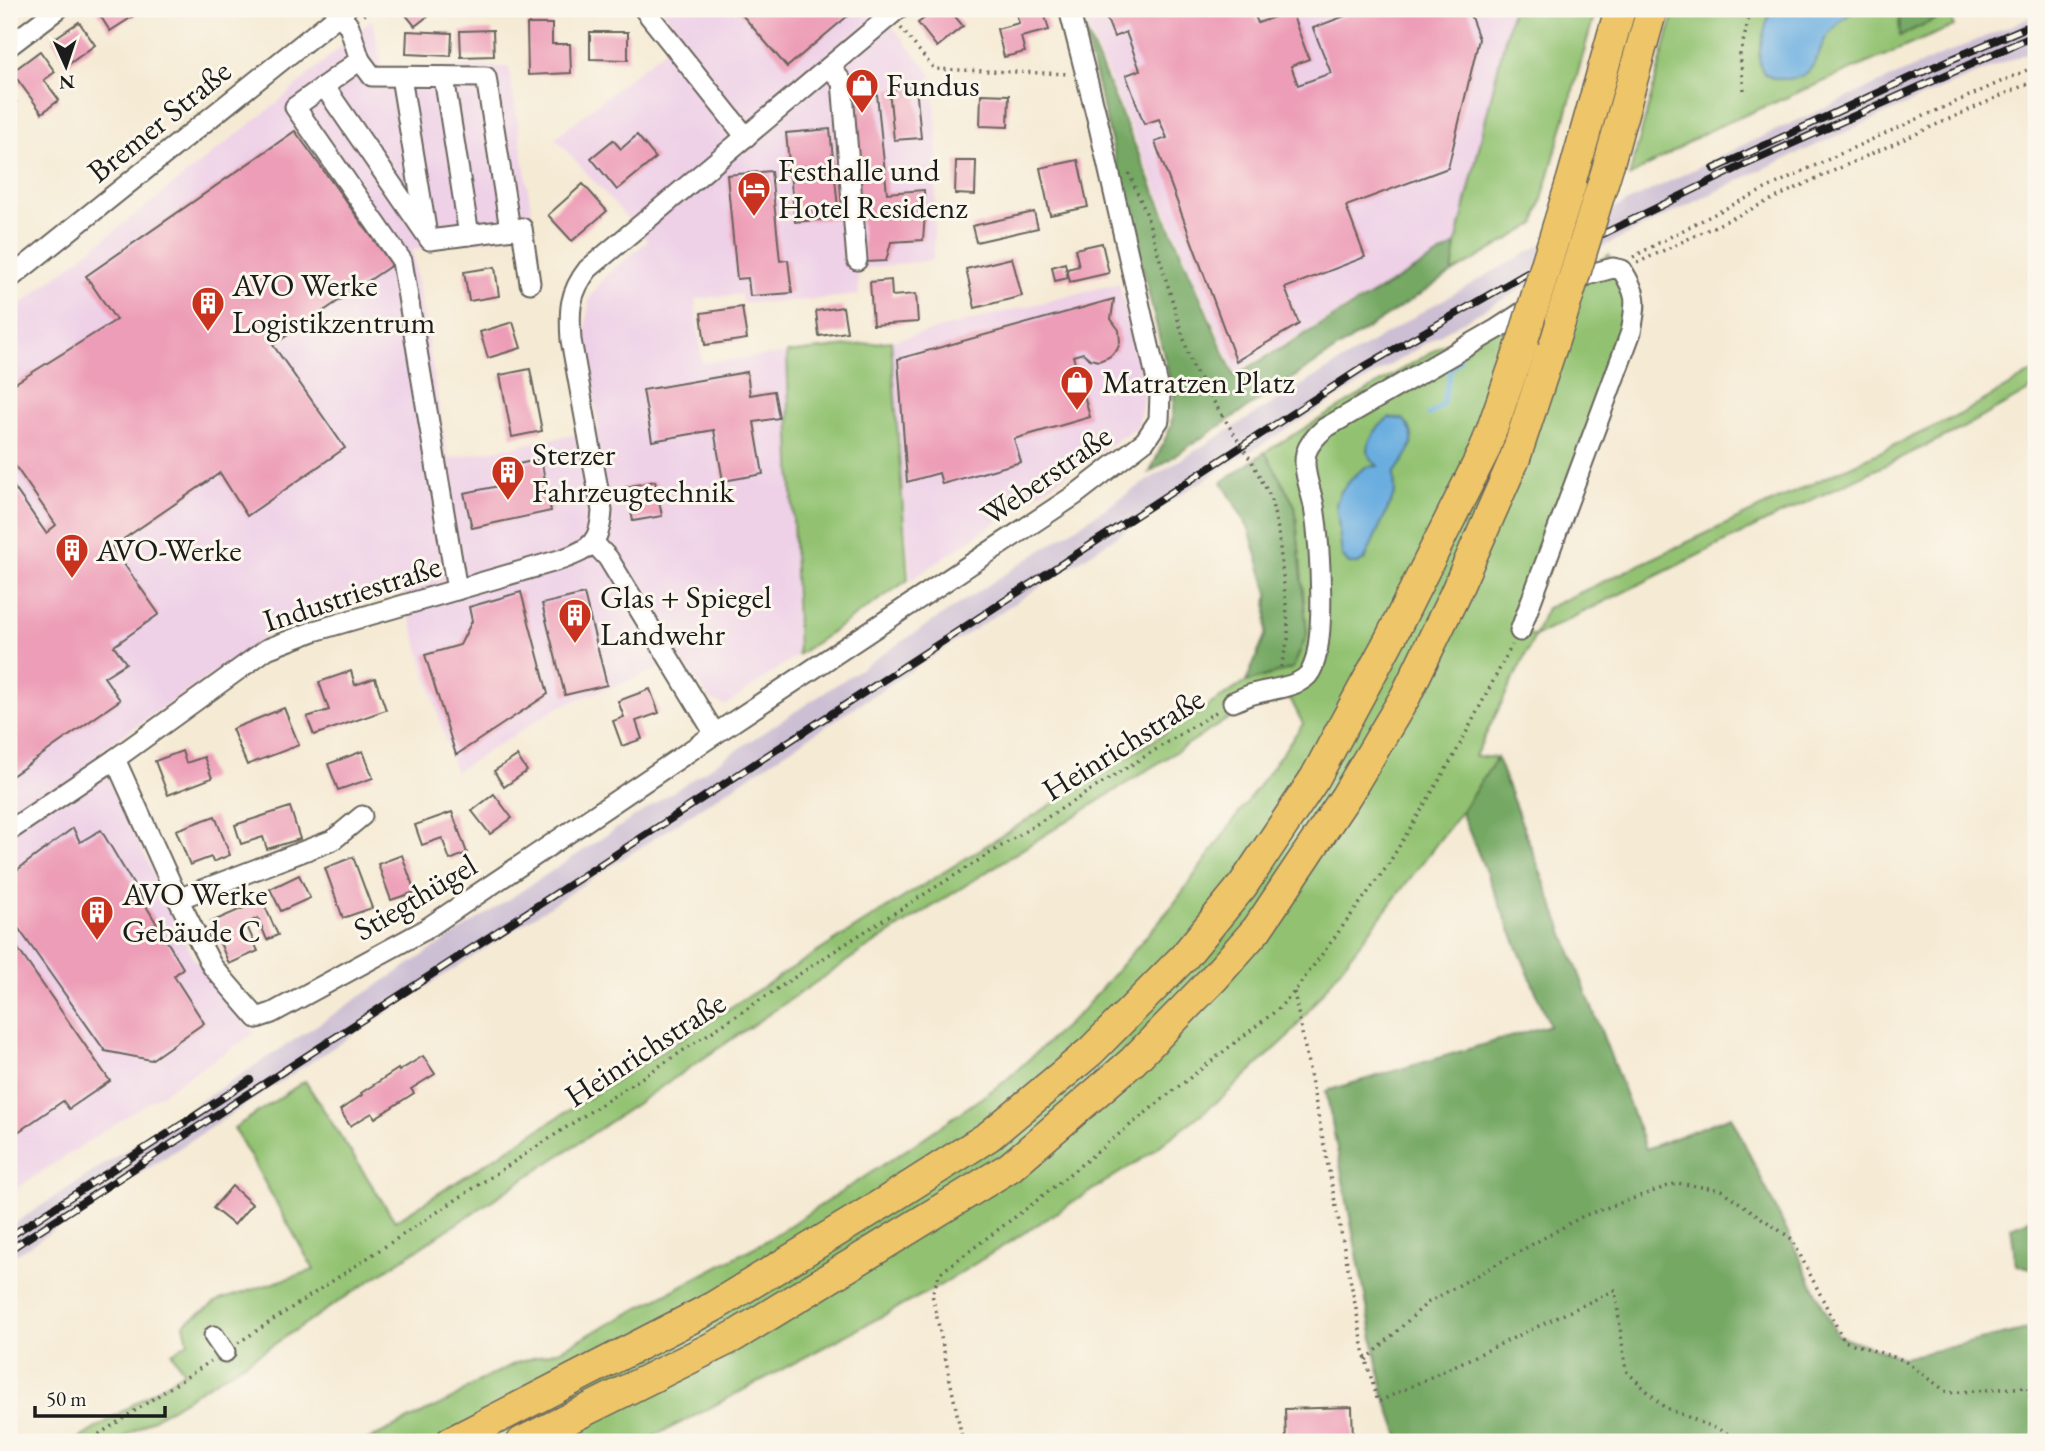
<svg xmlns="http://www.w3.org/2000/svg" width="2045" height="1451" font-family="'EB Garamond',serif">
<style>
.built{fill:#eed0e7}
.industrial{fill:#ccbed3}
.green{fill:#92c271;stroke:#576f46;stroke-width:2}
.forest{fill:#75a863;stroke:#486240;stroke-width:2}
.water{fill:#6baee0;stroke:#44657e;stroke-width:2}
.lines{fill:none;stroke-linecap:round;stroke-linejoin:round}
.stream{stroke:#6baee0;stroke-width:5}
.building{fill:#ed9db7}
.minor-casing{stroke:#68645c;stroke-width:23}
.highway-casing{stroke:#68645c;stroke-width:33}
.path{stroke:#68645c;stroke-width:3.5;stroke-dasharray:2 5;stroke-linecap:butt}
.minor{stroke:#fff;stroke-width:19}
.highway{stroke:#eec569;stroke-width:30}
.rail-casing{stroke:#1c1c1c;stroke-width:8}
.rail{stroke:#fbf7ec;stroke-width:5;stroke-dasharray:16;stroke-linecap:butt}
.highway-bridge-casing{stroke:#68645c;stroke-width:33;stroke-linecap:butt}
.path-bridge{stroke:#68645c;stroke-width:3.5;stroke-dasharray:2 5;stroke-linecap:butt}
.highway-bridge{stroke:#eec569;stroke-width:30}
.labels{text-anchor:middle;stroke-width:6;stroke-linejoin:round;paint-order:stroke}
.poi-label{font-size:32px;fill:#1c1c1c;stroke:#fbf7ec;text-anchor:start}
.street-label{font-size:32px;fill:#1c1c1c;stroke:#fbf7ec}
</style>
<rect width="100%" height="100%" fill="#fbf7ec"/>
<filter id="ink" filterUnits="userSpaceOnUse"><feTurbulence type="fractalNoise" baseFrequency=".0143" numOctaves="2"/><feDisplacementMap in="SourceGraphic" scale="14" xChannelSelector="R" yChannelSelector="G"/><feConvolveMatrix kernelMatrix="1 2 1 2 8 2 1 2 1" color-interpolation-filters="sRGB"/></filter>
<filter id="wash" filterUnits="userSpaceOnUse"><feTurbulence type="fractalNoise" baseFrequency=".00686" numOctaves="4" result="noise"/><feDisplacementMap in="SourceGraphic" scale="28" xChannelSelector="R" yChannelSelector="G"/><feGaussianBlur stdDeviation="1.57" result="paint"/><feColorMatrix in="noise" values="0 0 0 0 0 0 0 0 0 0 0 0 0 0 0 0 0 1.4 0 .05"/><feComposite in="paint" operator="in"/></filter>
<g filter="url(#wash)">
<rect width="100%" height="100%" fill="#f5ead4"/>
<g class="built">
<polygon points="661,9 878,9 932,75 938,140 933,260 858,269 859,295 797,301 742,303 741,294 695,299 702,363 787,353 796,656 726,705 711,700 682,661 560,706 455,772 400,583 329,606 276,630 97,753 193,958 255,1033 9,1193 9,314 277,103 372,19 382,67 509,67 535,233 412,250 448,459 599,430 585,335 589,299 607,274 648,241 555,138 682,36"/>
<polygon points="1080,9 1512,9 1456,245 1235,371"/>
<polygon points="1119,283 1145,389 1138,426 911,580 891,341"/>
</g>
<polygon class="industrial" points="2036,15 2036,49 1936,91 1750,175 1553,271 1439,335 1180,495 9,1259 9,1227 1159,473 1425,310 1544,243 1737,148 1926,62"/>
<g class="green">
<polygon points="1512,9 1596,9 1535,224 1452,273 1456,244"/>
<polygon points="1675,9 1899,9 1900,35 1938,18 1942,9 1947,9 1954,26 1710,130 1629,177"/>
<polygon points="1609,255 1627,291 1624,329 1514,628 1534,636 1547,608 1959,415 2036,370 2036,387 1959,430 1767,521 1535,636 1475,756 1497,758 1461,812 1289,1036 1223,1097 1148,1155 941,1285 698,1414 642,1442 363,1442 452,1399 479,1381 516,1363 560,1350 764,1242 909,1148 1004,1082 1082,1011 1173,905 1303,724 1290,698 1234,715 859,953 583,1140 270,1347 116,1442 74,1442 184,1372 172,1353 188,1342 184,1324 220,1300 314,1270 234,1128 305,1081 395,1221 852,930 1246,682 1293,668 1307,634 1295,506 1265,452 1448,342"/>
<polygon points="891,341 908,580 798,655 787,353"/>
</g>
<g class="forest">
<polygon points="1899,9 1942,9 1938,18 1900,36"/>
<polygon points="1082,22 1234,376 1456,245 1452,273 1150,472 1171,426 1174,397"/>
<polygon points="1265,452 1295,506 1307,634 1293,668 1246,682 1266,633 1268,593 1249,529 1222,482"/>
<polygon points="1497,758 1646,1149 1731,1116 1837,1335 1903,1358 2036,1327 2036,1442 1401,1442 1383,1391 1326,1091 1550,1025 1461,812"/>
<polygon points="2036,1217 2036,1269 2016,1265 2011,1227"/>
</g>
<g class="water">
<path d="M 1771,9 L 1856,9 C 1845,18 1833,26 1825,39 C 1820,48 1818,60 1811,68 C 1805,77 1792,79 1782,79 C 1743,79 1765,31 1771,9 Z"/>
<path d="M 1389,418 L 1403,419 C 1422,438 1408,456 1394,473 L 1395,493 L 1365,559 L 1358,564 L 1349,564 L 1342,556 L 1336,503 L 1341,491 L 1356,474 L 1366,467 L 1378,466 C 1375,463 1372,461 1370,458 C 1363,442 1378,426 1389,418 Z"/>
</g>
<g class="lines">
<polyline class="stream" points="1429,415 1442,406 1451,369 1460,359"/>
</g>
<g id="blocks">
<g class="building">
<polygon points="96,9 130,9 135,15 110,31"/>
<polygon points="401,9 437,9 415,26"/>
<polygon points="737,9 856,9 787,67"/>
<polygon points="937,9 949,9 963,26 937,47 918,23"/>
<polygon points="1015,9 1043,9 1049,30 1021,37 1025,52 1004,57 997,29 1019,23"/>
<polygon points="1103,9 1252,9 1258,23 1291,11 1309,59 1291,66 1298,85 1331,73 1313,28 1363,9 1468,9 1479,39 1448,168 1346,206 1365,257 1285,288 1299,324 1236,361 1155,142 1167,138 1159,119 1144,124 1126,75 1140,70 1126,32 1114,37"/>
<polygon points="79,22 95,45 69,64 52,40"/>
<polygon points="527,24 552,24 552,44 570,44 571,73 528,75"/>
<polygon points="493,30 494,56 461,57 460,31"/>
<polygon points="407,31 452,33 451,56 406,54"/>
<polygon points="590,32 628,32 628,60 590,59"/>
<polygon points="40,51 55,72 44,80 59,100 42,113 12,72"/>
<polygon points="876,84 887,193 924,190 925,214 923,240 891,242 886,261 865,262 848,87"/>
<polygon points="916,86 921,138 894,140 889,89"/>
<polygon points="9,93 16,102 9,107"/>
<polygon points="981,94 1009,95 1008,127 980,126"/>
<polygon points="830,129 839,218 795,222 786,133"/>
<polygon points="295,131 392,265 273,345 345,448 247,516 220,473 112,547 159,614 114,646 126,663 104,677 120,700 9,778 9,480 46,533 56,525 9,457 9,387 116,320 86,276"/>
<polygon points="637,135 656,158 617,190 591,158 613,140 621,149"/>
<polygon points="1078,160 1088,207 1050,215 1040,168"/>
<polygon points="956,161 976,161 975,195 955,194"/>
<polygon points="771,171 780,261 788,260 792,293 750,296 748,278 737,279 727,175"/>
<polygon points="583,184 607,211 572,241 548,215"/>
<polygon points="1034,212 1038,228 976,242 972,226"/>
<polygon points="1102,243 1109,273 1070,282 1067,269 1079,266 1075,249"/>
<polygon points="1012,258 1022,296 975,308 966,269"/>
<polygon points="1065,263 1068,278 1055,281 1052,267"/>
<polygon points="495,267 499,296 469,301 464,272"/>
<polygon points="891,280 892,296 916,294 918,322 873,325 870,282"/>
<polygon points="1114,299 1111,319 1119,330 1120,342 1117,350 1109,357 1099,361 1090,359 1083,353 1073,356 1090,417 1014,439 1021,462 942,484 939,473 907,482 898,359"/>
<polygon points="742,307 747,339 705,345 701,313"/>
<polygon points="843,307 847,332 819,336 816,311"/>
<polygon points="513,322 521,348 488,358 480,332"/>
<polygon points="530,369 542,431 512,437 500,375"/>
<polygon points="747,372 750,395 774,391 779,418 754,422 763,474 723,481 714,430 652,441 643,390"/>
<polygon points="541,459 551,511 472,528 464,493 509,484 505,467"/>
<polygon points="655,481 662,516 633,521 626,487"/>
<polygon points="521,592 548,694 456,755 425,655 460,645 472,621 469,607"/>
<polygon points="584,594 607,685 565,695 542,604"/>
<polygon points="351,671 355,685 375,678 386,710 314,735 307,717 329,710 319,682"/>
<polygon points="650,689 659,713 636,721 642,739 622,746 613,721 624,717 618,701"/>
<polygon points="284,708 299,745 247,765 232,729"/>
<polygon points="182,751 186,763 204,757 212,778 168,795 155,761"/>
<polygon points="363,751 373,778 338,790 328,764"/>
<polygon points="517,756 527,771 504,787 494,771"/>
<polygon points="494,794 512,818 490,834 472,811"/>
<polygon points="290,807 300,839 267,849 263,837 241,844 235,825"/>
<polygon points="452,812 467,853 450,860 442,838 422,845 415,825"/>
<polygon points="215,816 230,855 213,862 211,857 190,865 176,830"/>
<polygon points="73,828 80,842 101,830 183,968 174,976 204,1023 151,1060 105,1051 9,915 9,876"/>
<polygon points="402,855 415,892 391,900 378,864"/>
<polygon points="353,857 372,908 343,918 325,868"/>
<polygon points="299,875 310,898 281,911 270,889"/>
<polygon points="262,900 278,935 267,940 258,918 246,924 258,951 229,964 211,922"/>
<polygon points="9,936 110,1081 69,1109 63,1101 9,1138 9,1031 11,1029 9,1025"/>
<polygon points="423,1056 435,1074 411,1089 414,1093 375,1118 372,1113 350,1126 340,1110 362,1095 361,1093 398,1069 399,1071"/>
<polygon points="232,1186 252,1204 234,1225 213,1208"/>
<polygon points="1352,1407 1353,1440 1286,1442 1285,1409"/>
</g>
</g>
</g>
<g filter="url(#ink)">
<use href="#blocks" fill-opacity="0" stroke="#68645c" stroke-width="2"/>
<g class="lines">
<defs>
<g id="minor">
<polyline points="644,9 746,137"/>
<polyline points="339,14 349,26 360,60 295,107 402,261 457,590"/>
<polyline points="9,46 58,9"/>
<polyline points="360,60 372,76 486,77 510,229"/>
<polyline points="830,67 842,82 857,260"/>
<polyline points="401,77 426,229"/>
<polyline points="444,77 469,235"/>
<polyline points="324,86 430,240 522,228 530,283"/>
<polyline points="9,279 346,9"/>
<polyline points="593,542 608,558 715,734"/>
<path d="M 1233,702 C 1240,699 1246,696 1253,694 C 1270,689 1296,688 1308,675 C 1329,652 1319,538 1314,506 C 1311,490 1302,470 1306,453 C 1309,443 1317,435 1325,428 L 1497,329 L 1546,297 L 1587,275 L 1613,268 L 1622,270 C 1639,297 1636,302 1631,332 L 1520,631"/>
<polyline points="115,759 178,899 212,966 257,1018 272,1013 423,931 715,734 1075,495 1145,441 1159,420 1160,394 1097,118 1069,9"/>
<path d="M 9,831 L 115,759 L 267,649 L 314,631 L 563,559 C 591,549 600,542 602,511 L 571,340 C 569,311 569,293 588,269 L 898,9"/>
<polyline points="178,899 333,840 362,816"/>
<polyline points="214,1336 225,1352"/>
</g>
<g id="highway">
<polyline points="1609,163 1652,9"/>
<polyline points="1571,183 1620,9"/>
<polyline points="451,1442 713,1307 885,1202 989,1136 1091,1051 1184,957 1243,885 1315,778 1391,637 1485,449 1523,340"/>
<polyline points="522,1442 733,1337 1010,1167 1133,1061 1213,979 1257,929 1346,796 1405,697 1454,596 1515,458 1561,319"/>
</g>
</defs>
<use href="#minor" class="minor-casing"/>
<use href="#highway" class="highway-casing"/>
<g class="path">
<polyline points="363,15 371,9"/>
<polyline points="901,28 934,69 1069,74"/>
<polyline points="1744,90 1740,55 1751,9"/>
<polyline points="1129,173 1146,213 1192,366 1222,415"/>
<path d="M 1633,257 C 1763,185 1901,127 2036,66"/>
<polyline points="1637,263 1813,180 2036,80"/>
<polyline points="1252,462 1270,496 1278,529 1288,624 1288,639 1280,670"/>
<polyline points="1294,992 1366,1360 1378,1402 1615,1290 1626,1371 1664,1407 1748,1442"/>
<polyline points="238,1343 856,937 1219,710"/>
<polyline points="1366,1360 1427,1303 1583,1216 1677,1183 1721,1190 1792,1239 1844,1341 1903,1360 1948,1393 2027,1387 2036,1419"/>
<polyline points="87,1442 211,1361"/>
<polyline points="963,1442 932,1294 940,1273 1031,1205 1169,1094 1277,1010 1294,992 1386,868 1455,754 1512,645"/>
</g>
<use href="#minor" class="minor"/>
<use href="#highway" class="highway"/>
<defs>
<g id="rail">
<polyline points="1714,169 1929,69 2036,23"/>
<polyline points="9,1237 250,1080"/>
<polyline points="9,1250 1362,368 1550,260 1744,165 2036,35"/>
</g>
</defs>
<use href="#rail" class="rail-casing"/>
<use href="#rail" class="rail"/>
<defs>
<g id="highway-bridge">
<polyline points="1561,319 1609,163"/>
<polyline points="1523,340 1571,183"/>
</g>
</defs>
<use href="#highway-bridge" class="highway-bridge-casing"/>
<polyline class="path-bridge" points="1222,415 1252,462"/>
<use href="#highway-bridge" class="highway-bridge"/>
</g>
</g>
<defs>
<symbol id="shop-pin" viewBox="-11 -11 22 30"><path d="M0 17L-7.5 6A9.5 9.5 0 1 1 7.5 6Z" fill="#c8321e" stroke="#fbf7ec"/><path d="M-5-2.5h2.3a2.7 3.5 0 0 1 5.4 0H5L5.5 6h-11ZM-1.5-2.5h3a1.5 2.3 0 0 0-3 0Z" fill="#fff"/></symbol>
<symbol id="hotel-pin" viewBox="-11 -11 22 30"><path d="M0 17L-7.5 6A9.5 9.5 0 1 1 7.5 6Z" fill="#c8321e" stroke="#fbf7ec"/><path d="M-6-4.5h1.5V1H6V5H4.5V3h-9V5H-6ZM-4 0a1.8 1.8 0 1 1 3.6 0ZM.5 0V-2.5h3Q6-2.5 6 0Z" fill="#fff"/></symbol>
<symbol id="building-pin" viewBox="-11 -11 22 30"><path d="M0 17L-7.5 6A9.5 9.5 0 1 1 7.5 6Z" fill="#c8321e" stroke="#fbf7ec"/><path d="M-4-6H4V6H1V3H-1V6H-4ZM-2.5-4.3h1.7v1.8h-1.7ZM.8-4.3h1.7v1.8H.8ZM-2.5-1h1.7V.8h-1.7ZM.8-1h1.7V.8H.8Z" fill="#fff"/></symbol>
</defs>
<g fill-rule="evenodd">
<use href="#shop-pin" x="843" y="66" width="38" height="52"/>
<use href="#hotel-pin" x="735" y="169" width="38" height="52"/>
<use href="#building-pin" x="189" y="284" width="38" height="52"/>
<use href="#shop-pin" x="1058" y="363" width="38" height="52"/>
<use href="#building-pin" x="489" y="453" width="38" height="52"/>
<use href="#building-pin" x="53" y="531" width="38" height="52"/>
<use href="#building-pin" x="556" y="596" width="38" height="52"/>
<use href="#building-pin" x="78" y="893" width="38" height="52"/>
</g>
<g class="labels">
<g class="poi-label">
<text x="886" y="96">Fundus</text>
<text x="778" y="181">Festhalle und<tspan x="778" dy="37">Hotel Residenz</tspan></text>
<text x="232" y="296">AVO Werke<tspan x="232" dy="37">Logistikzentrum</tspan></text>
<text x="1102" y="393">Matratzen Platz</text>
<text x="532" y="465">Sterzer<tspan x="532" dy="37">Fahrzeugtechnik</tspan></text>
<text x="96" y="561">AVO-Werke</text>
<text x="600" y="608">Glas + Spiegel<tspan x="600" dy="37">Landwehr</tspan></text>
<text x="122" y="905">AVO Werke<tspan x="122" dy="37">Gebäude C</tspan></text>
</g>
<g class="street-label">
<text transform="translate(159 121) rotate(-39)" y="11">Bremer Straße</text>
<text transform="translate(1046 475) rotate(-35)" y="11">Weberstraße</text>
<text transform="translate(352 593) rotate(-18)" y="11">Industriestraße</text>
<text transform="translate(1123 744) rotate(-32)" y="11">Heinrichstraße</text>
<text transform="translate(415 897) rotate(-31)" y="11">Stiegthügel</text>
<text transform="translate(645 1049) rotate(-33)" y="11">Heinrichstraße</text>
</g>
</g>
<rect width="2045" height="1451" fill="none" stroke="#fbf7ec" stroke-width="35"/>
<g transform="translate(66 66) rotate(177)" stroke="#fbf7ec" stroke-width="5" paint-order="stroke">
<path d="M0-5L12 26L0 18L-12 26Z" fill="#1c1c1c"/>
<text y="-10" font-size="19" font-weight="bold" text-anchor="middle" fill="#1c1c1c">N</text>
</g>
<path d="M35 1406v10h130v-10" fill="none" stroke="#1c1c1c" stroke-width="3.5"/>
<text x="46" y="1406" font-size="21" fill="#1c1c1c" stroke="#fbf7ec" stroke-width="5" paint-order="stroke">50 m</text>
</svg>
